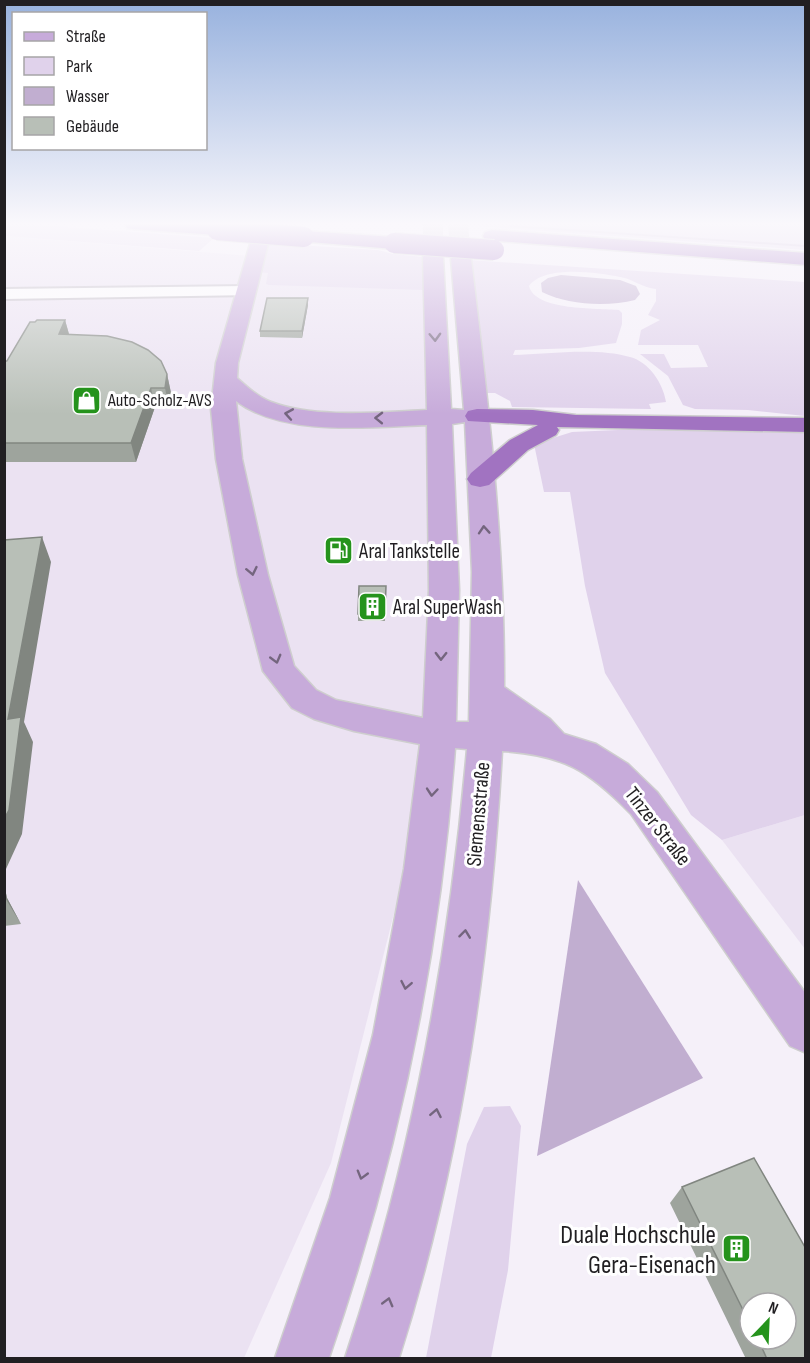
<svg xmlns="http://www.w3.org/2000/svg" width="810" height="1363" font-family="'Sofia Sans Condensed',sans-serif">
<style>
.built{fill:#ebe2f2}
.green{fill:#e0d2eb}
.water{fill:#c1aed0}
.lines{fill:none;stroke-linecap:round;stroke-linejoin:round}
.stream{fill:#c1aed0;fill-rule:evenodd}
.major-tunnel{stroke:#cbc6ce;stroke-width:20;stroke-dasharray:20 10;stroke-linecap:butt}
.minor-casing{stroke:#c0bbc4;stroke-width:4}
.major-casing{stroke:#cecece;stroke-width:3}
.highway-casing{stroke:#cecece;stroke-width:3}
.minor{fill:#fff;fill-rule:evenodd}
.major{fill:#c7abda;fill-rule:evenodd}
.highway{fill:#a173c1;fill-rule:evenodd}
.highway-bridge-casing{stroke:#cecece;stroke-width:22;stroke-linecap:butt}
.highway-bridge{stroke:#a173c1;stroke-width:20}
.wall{fill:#9ea49d;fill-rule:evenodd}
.shaded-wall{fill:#818680}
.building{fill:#b8bfb7;stroke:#818680;stroke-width:1.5}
.oneway{stroke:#74657e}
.labels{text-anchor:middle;stroke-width:6;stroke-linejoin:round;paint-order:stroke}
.far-poi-label{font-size:18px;fill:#211f22;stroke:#fff;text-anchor:start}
.poi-label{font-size:21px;fill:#211f22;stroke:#fff;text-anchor:start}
.street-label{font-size:21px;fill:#211f22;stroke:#fff}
.near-poi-label{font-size:26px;fill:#211f22;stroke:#fff;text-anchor:end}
</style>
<rect width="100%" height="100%" fill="#f5f0f9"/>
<g class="built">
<polygon points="4,236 424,270 431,421 426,713 410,850 331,1163 244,1358 5,1358"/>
<polygon points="805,815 805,949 722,840"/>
</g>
<g class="green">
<polygon points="4,224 25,224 214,238 199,251 5,236"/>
<polygon points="466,224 805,224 805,250 491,227"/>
<polygon points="265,243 378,250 393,254 424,257 425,290 269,285 266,284 268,273 257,272"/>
<path d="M 469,260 L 805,282 L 805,416 L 748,410 L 695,409 L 683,405 L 668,376 L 640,354 L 664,354 L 671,368 L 708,367 L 698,345 L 638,345 L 641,330 L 660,320 L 648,315 L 656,301 L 656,289 C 643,288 633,279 620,277 C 596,272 544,265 529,286 C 535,311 597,308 619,310 L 622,313 L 622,324 L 616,343 L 579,348 L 515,350 L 513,355 C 547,354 597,347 630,357 C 649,362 663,383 666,402 L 649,404 L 651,409 L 512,407 L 510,401 L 495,393 L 485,393 Z"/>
<polygon points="641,429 805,432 805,815 722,840 691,815 605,673 585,586 570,492 544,492 534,444 572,432"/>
<polygon points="510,1106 521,1126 508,1270 491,1358 426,1358 467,1144 484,1107"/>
</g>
<g class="water">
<path d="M 561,275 L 620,280 L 636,286 L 640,294 L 635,300 C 607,307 567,305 542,292 L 541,283 L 548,278 Z"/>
<polygon points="578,880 703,1078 537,1156"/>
</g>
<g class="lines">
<polygon class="stream" points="510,225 806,245 806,247 511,227 510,227"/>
<g class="major-tunnel">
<polyline points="433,224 433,257"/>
<polyline points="458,224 461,259"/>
</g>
<defs>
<polygon id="minor" points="246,286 252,287 255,291 252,295 4,299 4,289"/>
<path id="major" d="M 259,238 L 266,240 L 268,244 L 238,363 L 237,378 C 247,387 258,397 271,402 C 316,419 380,412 427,410 L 423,257 L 426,253 L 440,253 L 443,257 L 451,409 L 464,410 L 451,259 L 454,255 L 468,255 L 471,259 C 488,401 505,544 504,687 L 550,719 L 564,734 L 596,744 L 628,764 L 657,792 L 806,994 L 806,1053 L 790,1046 L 631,814 C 588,770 564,755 502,751 C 491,956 461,1163 399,1358 L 345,1358 C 411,1161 449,956 467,749 L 455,748 C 440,957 397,1161 329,1358 L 275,1358 L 330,1198 L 373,1035 L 404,869 L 420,744 L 354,731 L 314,719 L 292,708 L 263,671 L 238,575 L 216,459 L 211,409 L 216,363 L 250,244 L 252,240 ZM 236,401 C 284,437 370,427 427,425 L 429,590 L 423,718 L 336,700 L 316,690 L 294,666 L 268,575 L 242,459 ZM 465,422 L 472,572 L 469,722 L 456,722 L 459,590 L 452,424 Z"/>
<g id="highway">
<polygon points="124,224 203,224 223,226 226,230 223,234 217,235 133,229 127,228"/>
<polygon points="492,230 806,253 806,265 485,240 483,236 485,232"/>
<polygon points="304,231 394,237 401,239 403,243 401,247 394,249 297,241 295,237 297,233"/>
<polygon points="477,409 533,410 576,415 806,418 806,432 557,427 559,430 556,435 528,450 489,485 480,487 471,485 467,479 471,473 510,440 538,425 468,421 465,416 468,411"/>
</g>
</defs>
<use href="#minor" class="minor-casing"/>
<use href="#major" class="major-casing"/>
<use href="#highway" class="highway-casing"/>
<use href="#minor" class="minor"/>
<use href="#major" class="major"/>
<use href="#highway" class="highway"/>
<defs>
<g id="highway-bridge">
<polyline points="217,230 304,237"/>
<polyline points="394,243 494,250"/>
</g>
</defs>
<use href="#highway-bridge" class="highway-bridge-casing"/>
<use href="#highway-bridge" class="highway-bridge"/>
</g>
<g class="wall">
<polygon points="308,298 308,305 302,338 260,337 260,331"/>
<polygon points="65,320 69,334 167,374 171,393 169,407 155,407 136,462 4,462 4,362"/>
<polygon points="386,586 385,621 358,621 358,614"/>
<polygon points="4,884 7,898 21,924 4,926"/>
<path d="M 682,1187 L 806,1359 L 746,1359 L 670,1203 ZM 750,1303 L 786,1339 L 750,1339 Z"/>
</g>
<g class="shaded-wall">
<polygon points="308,298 308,305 302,338 302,331"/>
<polygon points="65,320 70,338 59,334"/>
<polygon points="167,374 171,393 169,407 165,388"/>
<polygon points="151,388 155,407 136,462 131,443"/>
<polygon points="42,537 51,562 24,722 33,742 22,834 6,869 4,877 4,819 8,719"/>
<polygon points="4,884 7,898 21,924 4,896"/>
</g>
<g class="building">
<polygon points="267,298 308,298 302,331 260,331"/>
<polygon points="37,320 65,320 59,334 107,336 132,342 148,350 161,361 167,374 165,388 151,388 131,443 4,443 4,362 7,361 30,322 35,322"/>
<polygon points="42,537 8,719 21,717 9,810 4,819 4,540"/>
<polygon points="359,586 386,586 385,614 358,614"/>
<polygon points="754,1158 806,1249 806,1359 767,1359 758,1339 786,1339 786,1303 750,1303 750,1324 682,1187"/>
</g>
<defs><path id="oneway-chevron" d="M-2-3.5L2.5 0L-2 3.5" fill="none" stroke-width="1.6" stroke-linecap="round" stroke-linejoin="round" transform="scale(1.5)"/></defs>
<g class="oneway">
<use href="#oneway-chevron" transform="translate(435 337) rotate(88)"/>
<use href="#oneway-chevron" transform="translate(289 414) rotate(-170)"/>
<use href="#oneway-chevron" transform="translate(379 418) rotate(-179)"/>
<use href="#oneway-chevron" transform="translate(484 530) rotate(-94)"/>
<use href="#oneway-chevron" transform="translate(252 571) rotate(78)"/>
<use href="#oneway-chevron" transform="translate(441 656) rotate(91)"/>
<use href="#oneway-chevron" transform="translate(276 659) rotate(75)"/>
<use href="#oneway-chevron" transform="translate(432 792) rotate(95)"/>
<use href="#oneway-chevron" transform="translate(465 934) rotate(-83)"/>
<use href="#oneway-chevron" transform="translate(406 985) rotate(101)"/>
<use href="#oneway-chevron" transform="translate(436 1113) rotate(-79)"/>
<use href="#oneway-chevron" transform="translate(362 1175) rotate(106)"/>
<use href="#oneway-chevron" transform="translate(388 1302) rotate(-75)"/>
</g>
<linearGradient id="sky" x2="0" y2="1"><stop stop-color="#98b2de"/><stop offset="0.54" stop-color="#faf8fc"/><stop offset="1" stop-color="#faf8fc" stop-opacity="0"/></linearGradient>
<rect width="810" height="414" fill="url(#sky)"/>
<defs>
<symbol id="shop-square" viewBox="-11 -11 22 22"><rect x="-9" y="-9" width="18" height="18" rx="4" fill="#25931c" stroke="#fff"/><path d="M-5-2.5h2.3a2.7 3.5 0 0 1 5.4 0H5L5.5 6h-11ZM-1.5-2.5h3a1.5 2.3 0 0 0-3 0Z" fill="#fff"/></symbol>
<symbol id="fuel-square" viewBox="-11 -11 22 22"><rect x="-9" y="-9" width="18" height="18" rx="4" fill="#25931c" stroke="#fff"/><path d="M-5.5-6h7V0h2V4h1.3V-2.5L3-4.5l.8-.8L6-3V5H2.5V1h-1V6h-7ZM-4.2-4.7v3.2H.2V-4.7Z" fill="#fff"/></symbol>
<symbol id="building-square" viewBox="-11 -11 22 22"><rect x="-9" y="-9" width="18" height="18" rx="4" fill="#25931c" stroke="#fff"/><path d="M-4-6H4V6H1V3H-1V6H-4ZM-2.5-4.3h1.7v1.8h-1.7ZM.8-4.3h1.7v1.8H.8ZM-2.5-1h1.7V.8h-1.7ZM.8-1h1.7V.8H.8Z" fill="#fff"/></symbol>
</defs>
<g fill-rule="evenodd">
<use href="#shop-square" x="70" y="384" width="33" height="33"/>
<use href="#fuel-square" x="322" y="534" width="33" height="33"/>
<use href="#building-square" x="356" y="590" width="33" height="33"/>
<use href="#building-square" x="720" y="1232" width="33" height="33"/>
</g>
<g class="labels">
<g class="far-poi-label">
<text x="108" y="406">Auto-Scholz-AVS</text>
</g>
<g class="poi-label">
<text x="359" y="558">Aral Tankstelle</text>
<text x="393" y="614">Aral SuperWash</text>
</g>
<g class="street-label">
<text transform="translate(478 814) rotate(-85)" y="7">Siemensstraße</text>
<text transform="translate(658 826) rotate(52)" y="7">Tinzer Straße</text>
</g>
<g class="near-poi-label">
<text x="716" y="1243">Duale Hochschule<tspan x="716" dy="30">Gera-Eisenach</tspan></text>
</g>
</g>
<rect width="810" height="1363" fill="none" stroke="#211f22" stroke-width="12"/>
<rect x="12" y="12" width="195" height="138" fill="#ffffff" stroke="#a6a5a7" stroke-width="1.5"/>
<rect x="24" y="32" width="30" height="9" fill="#c7abda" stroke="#a6a5a7" stroke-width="1.5"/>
<text x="66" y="42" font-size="18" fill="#211f22">Straße</text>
<rect x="24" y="57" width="30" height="18" fill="#e0d2eb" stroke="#a6a5a7" stroke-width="1.5"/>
<text x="66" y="72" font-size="18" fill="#211f22">Park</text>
<rect x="24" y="87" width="30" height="18" fill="#c1aed0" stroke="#a6a5a7" stroke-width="1.5"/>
<text x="66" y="102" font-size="18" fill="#211f22">Wasser</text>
<rect x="24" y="117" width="30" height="18" fill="#b8bfb7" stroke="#a6a5a7" stroke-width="1.5"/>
<text x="66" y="132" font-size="18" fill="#211f22">Gebäude</text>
<g transform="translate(768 1321) rotate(23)"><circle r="28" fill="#ffffff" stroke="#a6a5a7" stroke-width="1.5"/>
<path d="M0-4.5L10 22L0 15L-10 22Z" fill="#25931c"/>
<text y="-9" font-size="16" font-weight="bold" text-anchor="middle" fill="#211f22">N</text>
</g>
</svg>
